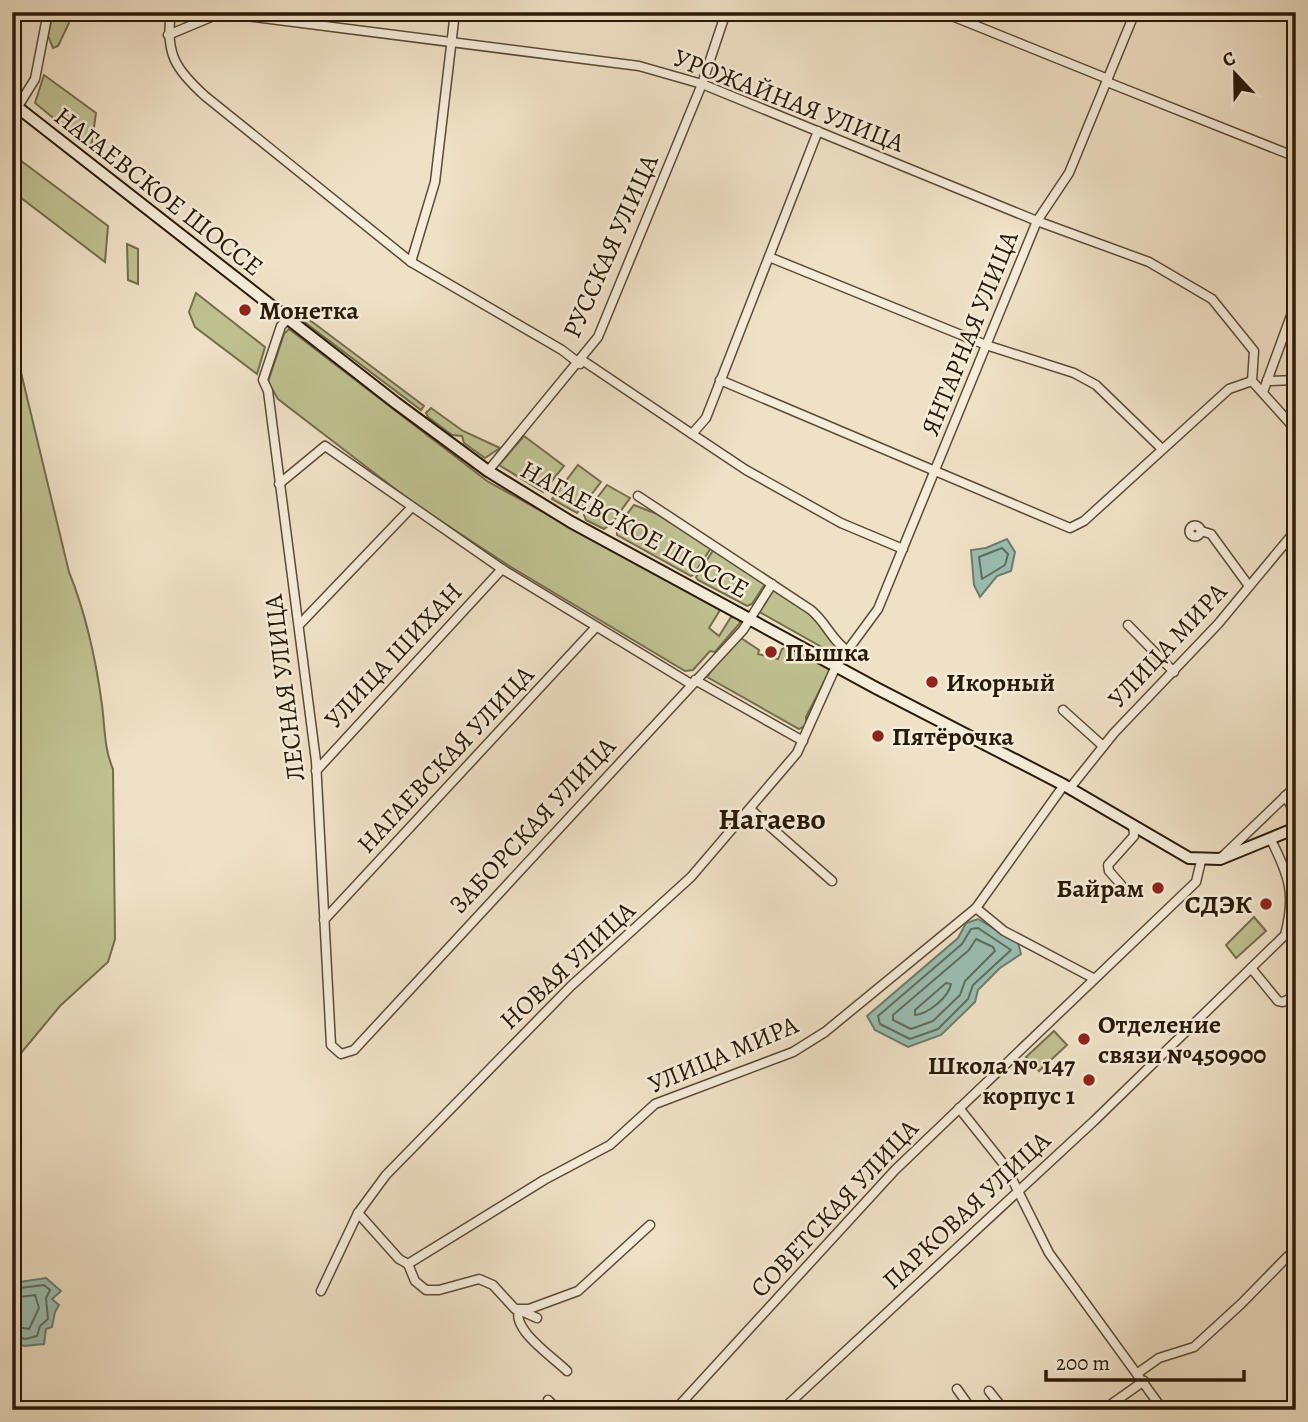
<svg xmlns="http://www.w3.org/2000/svg" width="1308" height="1422" font-family="Alegreya,serif">
<style>
.green{fill:#bfc191;stroke:#746d4c;stroke-width:2}
.water{fill:#9abeb2;stroke:#6d7c6d;stroke-width:2}
.lines{fill:none;stroke-linecap:round;stroke-linejoin:round}
.shore{stroke:#626c5c;stroke-width:2}
.street-casing{stroke:#5a4b36;stroke-width:11}
.secondary-casing{stroke:#291906;stroke-width:14}
.street{stroke:#f5ecda;stroke-width:8}
.secondary{stroke:#f5ecda;stroke-width:10}
.poi-dot{fill:#8f2418;stroke:#f5ecda;stroke-width:2.5}
.labels{text-anchor:middle;stroke-width:5;stroke-linejoin:round;paint-order:stroke}
.street-label{font-size:26px;fill:#291906;stroke:#f5ecda}
.poi-label{font-size:26px;font-weight:bold;fill:#291906;stroke:#f5ecda;text-anchor:start}
.quarter-label{font-size:30px;font-weight:bold;fill:#291906;stroke:#f5ecda}
</style>
<rect width="100%" height="100%" fill="#efe1c6"/>
<filter id="stains"><feTurbulence type="fractalNoise" baseFrequency=".00286" numOctaves="4"/><feColorMatrix values="0 0 0 0 .2 0 0 0 0 .09 0 0 0 0 .02 0 0 0 .5 -.17"/></filter>
<radialGradient id="worn" r=".72"><stop offset=".6" stop-color="#630" stop-opacity="0"/><stop offset="1" stop-color="#630" stop-opacity=".3"/></radialGradient>
<g class="green">
<polygon points="53,12 68,12 69,23 58,46 53,48 48,36"/>
<polygon points="44,75 96,113 91,149 35,103"/>
<polygon points="12,154 108,226 105,262 12,191"/>
<polygon points="127,244 138,249 138,284 128,280"/>
<polygon points="196,293 265,347 257,374 195,327 189,312"/>
<polygon points="303,315 424,406 421,410 299,318"/>
<polygon points="289,329 487,481 720,610 709,628 719,636 731,617 739,618 740,623 715,652 710,651 693,670 685,671 511,567 416,505 278,399 268,382 284,334"/>
<path d="M 12,335 L 69,572 C 86,614 96,660 102,705 C 105,727 104,749 113,769 L 115,939 L 108,962 L 60,1006 L 12,1064 Z"/>
<polygon points="431,408 463,431 500,448 485,458 464,443 462,436 452,435 428,417 426,413"/>
<polygon points="524,436 564,466 543,492 499,465"/>
<polygon points="578,465 601,482 577,513 552,499"/>
<polygon points="607,485 630,498 613,522 604,529 586,520 584,515"/>
<polygon points="634,505 657,514 711,548 694,574 691,576 617,535 617,527"/>
<polygon points="714,549 765,584 752,604 747,606 698,580 696,577"/>
<path d="M 772,588 C 799,605 822,619 838,648 L 827,650 L 756,610 Z"/>
<polygon points="741,638 759,650 758,654 778,659 782,649 787,647 827,666 830,670 806,717 806,725 799,729 707,677 724,654"/>
<polygon points="1254,917 1266,931 1236,958 1226,945"/>
<polygon points="1054,1031 1067,1045 1039,1071 1026,1057"/>
</g>
<g class="water">
<polygon points="1007,539 1015,552 1011,571 997,576 980,597 974,585 971,550 986,548"/>
<polygon points="978,919 1018,943 1021,954 1000,968 978,990 975,1002 941,1035 908,1047 875,1030 867,1016 958,938 966,923"/>
<polygon points="46,1278 61,1291 52,1299 59,1305 55,1312 52,1327 46,1329 44,1344 24,1346 12,1340 12,1283"/>
</g>
<g class="lines">
<g class="shore">
<polygon points="1002,548 1008,554 1005,565 982,579 979,557"/>
<polygon points="978,928 1011,950 973,985 968,999 938,1029 910,1039 880,1024 878,1016 962,944 971,929"/>
<polygon points="976,939 993,947 995,951 965,981 960,995 933,1021 911,1029 893,1020 893,1015 969,950"/>
<path d="M 946,983 L 951,984 C 949,997 928,1014 915,1015 L 915,1010 Z"/>
<polyline points="12,1289 44,1285 50,1290 46,1298 48,1319 40,1326 37,1336 25,1339 12,1335"/>
<polyline points="12,1298 35,1295 39,1308 29,1329 12,1326"/>
</g>
<defs>
<g id="street">
<path d="M 171,12 C 165,53 175,69 205,96 L 411,262 L 562,350 L 580,364"/>
<polyline points="942,12 1108,79"/>
<polyline points="1275,12 1296,20"/>
<polyline points="168,35 216,15 246,16 639,66 702,84 1037,221 1149,262 1212,299 1254,351 1252,381 1296,430"/>
<polyline points="1107,82 1296,157"/>
<polyline points="17,108 35,79 48,12"/>
<polyline points="769,257 986,345 1074,373 1096,385 1161,448"/>
<polyline points="411,262 435,182 455,12"/>
<polyline points="287,320 281,326 263,380 268,391 316,761 331,1045 341,1054 354,1050 743,630 772,584"/>
<polyline points="582,360 692,434 706,418 818,131"/>
<polyline points="720,380 1070,528 1084,521 1229,389 1252,381"/>
<polyline points="1267,381 1296,380"/>
<polyline points="1263,392 1296,302"/>
<polyline points="692,434 746,470 841,523 903,549"/>
<polyline points="488,471 598,337 702,84 726,12"/>
<polyline points="279,484 325,446 502,569 691,684"/>
<path d="M 638,496 L 811,610 C 826,622 832,641 848,651"/>
<circle cx="1195" cy="531" r="5.5"/>
<polyline points="1201,531 1211,534 1249,586"/>
<polyline points="299,625 411,508"/>
<polyline points="1128,625 1174,672"/>
<polyline points="695,680 803,741"/>
<polyline points="1063,710 1103,746"/>
<polyline points="316,771 502,569"/>
<polyline points="1070,788 1114,733 1218,624 1296,530"/>
<polyline points="1285,796 1296,814"/>
<polyline points="750,809 832,881"/>
<polyline points="1222,857 1296,786"/>
<polyline points="1123,887 1109,871 1108,865 1134,836 1133,825"/>
<polyline points="976,908 1004,931 1093,978"/>
<polyline points="324,920 596,627"/>
<polyline points="1251,968 1278,1001 1283,1002 1296,995"/>
<polyline points="959,1108 1006,1167 1049,1253 1163,1410"/>
<polyline points="358,1213 399,1259 408,1264 544,1180 610,1145 655,1104 793,1052 825,1032 976,908 1064,785"/>
<polyline points="408,1264 415,1281 426,1290 439,1290 479,1279 493,1285 515,1309 529,1309 578,1291 650,1225"/>
<polyline points="321,1291 358,1213 386,1175 571,986 691,877 797,753 836,666 878,609 1037,221 1069,173 1135,12"/>
<path d="M 537,1318 L 519,1310 C 512,1330 553,1357 567,1371"/>
<polyline points="1138,1373 1159,1358 1194,1347 1241,1304 1296,1248"/>
<polyline points="957,1389 972,1410"/>
<polyline points="989,1391 1004,1410"/>
<polyline points="548,1400 558,1410"/>
<polyline points="675,1410 895,1170 1196,882 1201,861"/>
<path d="M 782,1410 L 1094,1121 L 1285,935 C 1296,894 1289,875 1270,838"/>
<polyline points="1103,1410 1144,1381"/>
</g>
<polyline id="secondary" points="12,103 396,403 488,471 571,522 876,688 1064,785 1189,858 1220,859 1296,828"/>
</defs>
<use href="#street" class="street-casing"/>
<use href="#secondary" class="secondary-casing"/>
<use href="#street" class="street"/>
<use href="#secondary" class="secondary"/>
</g>
<g class="poi-dot">
<circle cx="245" cy="310" r="7"/>
<circle cx="771" cy="652" r="7"/>
<circle cx="932" cy="682" r="7"/>
<circle cx="878" cy="736" r="7"/>
<circle cx="1158" cy="888" r="7"/>
<circle cx="1266" cy="904" r="7"/>
<circle cx="1084" cy="1039" r="7"/>
<circle cx="1089" cy="1080" r="7"/>
</g>
<g class="labels">
<g class="street-label">
<text transform="translate(789 100) rotate(21)" y="9">УРОЖАЙНАЯ УЛИЦА</text>
<text transform="translate(159 191) rotate(38)" y="9">НАГАЕВСКОЕ ШОССЕ</text>
<text transform="translate(610 246) rotate(-66)" y="9">РУССКАЯ УЛИЦА</text>
<text transform="translate(969 333) rotate(-68)" y="9">ЯНТАРНАЯ УЛИЦА</text>
<text transform="translate(635 529) rotate(29)" y="9">НАГАЕВСКОЕ ШОССЕ</text>
<text transform="translate(1167 645) rotate(-47)" y="9">УЛИЦА МИРА</text>
<text transform="translate(393 655) rotate(-47)" y="9">УЛИЦА ШИХАН</text>
<text transform="translate(284 688) rotate(-97)" y="9">ЛЕСНАЯ УЛИЦА</text>
<text transform="translate(445 759) rotate(-47)" y="9">НАГАЕВСКАЯ УЛИЦА</text>
<text transform="translate(532 825) rotate(-47)" y="9">ЗАБОРСКАЯ УЛИЦА</text>
<text transform="translate(567 965) rotate(-43)" y="9">НОВАЯ УЛИЦА</text>
<text transform="translate(723 1054) rotate(-23)" y="9">УЛИЦА МИРА</text>
<text transform="translate(834 1208) rotate(-47)" y="9">СОВЕТСКАЯ УЛИЦА</text>
<text transform="translate(966 1210) rotate(-43)" y="9">ПАРКОВАЯ УЛИЦА</text>
</g>
<g class="poi-label">
<text x="259" y="319">Монетка</text>
<text x="785" y="661">Пышка</text>
<text x="946" y="691">Икорный</text>
<text x="892" y="745">Пятёрочка</text>
<text x="1144" y="897" text-anchor="end">Байрам</text>
<text x="1252" y="913" text-anchor="end">СДЭК</text>
<text x="1098" y="1033">Отделение<tspan x="1098" dy="30">связи №450900</tspan></text>
<text x="1075" y="1074" text-anchor="end">Школа № 147<tspan x="1075" dy="30">корпус 1</tspan></text>
</g>
<g class="quarter-label">
<text x="772" y="829">Нагаево</text>
</g>
</g>
<rect width="1308" height="1422" fill="none" stroke="#efe1c6" stroke-width="42"/>
<rect x="14" y="14" width="1280" height="1394" fill="none" stroke="#291906" stroke-width="3.5"/>
<rect x="21" y="21" width="1266" height="1380" fill="none" stroke="#291906" stroke-width="2"/>
<g transform="translate(1235 74) rotate(338)" stroke="#f5ecda" stroke-width="5" paint-order="stroke">
<path d="M0-5L12 26L0 18L-12 26Z" fill="#291906"/>
<text y="-10" font-size="19" font-weight="bold" text-anchor="middle" fill="#291906">С</text>
</g>
<path d="M1046 1370v10h198v-10" fill="none" stroke="#291906" stroke-width="3.5"/>
<text x="1056" y="1370" font-size="21" fill="#291906" stroke="#f5ecda" stroke-width="5" paint-order="stroke">200 m</text>
<rect width="100%" height="100%" filter="url(#stains)"/>
<rect width="100%" height="100%" fill="url(#worn)"/>
</svg>
